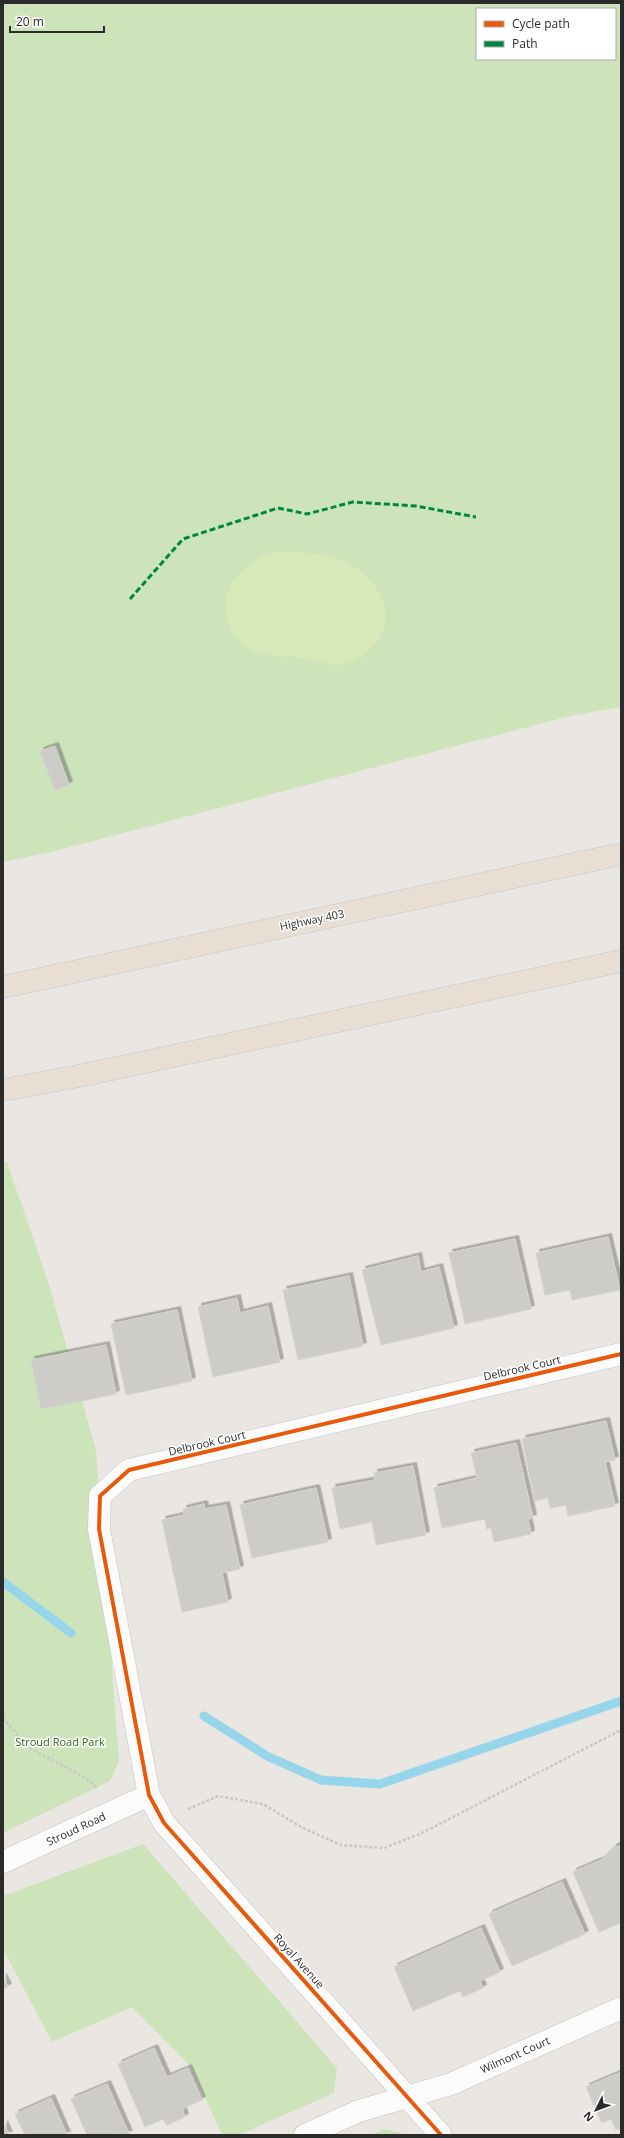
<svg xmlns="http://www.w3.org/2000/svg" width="624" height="2138" font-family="'Open Sans',sans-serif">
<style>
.green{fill:#cde4bb;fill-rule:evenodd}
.pitch{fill:#d7e8b9}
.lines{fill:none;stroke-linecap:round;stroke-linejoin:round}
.stream{stroke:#97d6ea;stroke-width:9}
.building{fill:#ceccc9;stroke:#d4d1ce;filter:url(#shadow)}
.minor-casing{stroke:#c3c2c2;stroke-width:23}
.motorway-casing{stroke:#c5c4c2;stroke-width:23}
.path{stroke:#c8c8c7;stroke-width:2.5;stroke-dasharray:3 2;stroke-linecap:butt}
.minor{stroke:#fcfbfb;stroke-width:22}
.motorway{stroke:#e9ded4;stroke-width:22}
.quiet{stroke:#00873e;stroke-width:3;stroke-dasharray:6 3;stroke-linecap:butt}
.cycleway-casing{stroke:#fff;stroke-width:6}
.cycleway{stroke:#e8590c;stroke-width:4}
.labels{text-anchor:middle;stroke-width:3;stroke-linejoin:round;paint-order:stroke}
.street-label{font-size:11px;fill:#2b2b2b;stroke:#fff}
.park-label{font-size:11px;fill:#2d681c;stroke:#fff}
</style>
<defs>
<filter id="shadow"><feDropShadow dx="3.5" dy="-3.5" stdDeviation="0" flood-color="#0004"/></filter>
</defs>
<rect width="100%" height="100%" fill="#eae6e2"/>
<g class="green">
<path d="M 3,3 L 621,3 L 621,707 L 570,716 L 55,851 L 3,862 ZM 477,9 L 615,9 L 615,59 L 477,59 Z"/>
<polygon points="7,1162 49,1285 96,1450 119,1761 110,1781 3,1833 3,1163"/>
<polygon points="143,1844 337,2068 334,2093 239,2135 222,2135 191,2067 132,2007 52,2042 3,1949 3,1896"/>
<polygon points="384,2129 400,2132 402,2135 371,2135"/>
</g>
<path class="pitch" d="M 276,551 C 298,553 324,552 345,562 C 386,580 404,631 359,658 C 339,670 324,662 304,658 C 286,655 266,658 250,649 C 240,643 231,633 228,622 C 219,597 233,574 254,561 C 260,556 269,554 276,551 Z"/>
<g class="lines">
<g class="stream">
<polyline points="3,1582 71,1633"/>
<polyline points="204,1716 267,1756 321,1780 380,1784 621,1701"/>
</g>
</g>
<g class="building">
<polygon points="55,746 69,785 55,790 40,751"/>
<polygon points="608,1237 620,1290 572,1300 570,1290 545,1295 536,1253"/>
<polygon points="515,1239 531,1309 465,1324 449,1253"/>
<polygon points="418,1256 421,1272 439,1267 454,1328 381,1345 362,1270"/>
<polygon points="349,1276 363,1346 298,1360 283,1290"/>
<polygon points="237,1298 240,1313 268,1306 280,1362 213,1377 198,1307"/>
<polygon points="177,1310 192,1381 126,1395 111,1324"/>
<polygon points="106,1345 116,1394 41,1409 31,1360"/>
<polygon points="606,1421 615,1460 605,1462 615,1506 568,1516 566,1505 550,1508 548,1498 535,1501 522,1439"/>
<polygon points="516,1443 533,1518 528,1519 531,1534 494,1542 491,1528 487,1529 485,1519 442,1528 434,1488 477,1478 471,1453"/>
<polygon points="413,1466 426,1535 376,1545 372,1522 340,1529 332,1488 375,1480 374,1473"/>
<polygon points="316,1488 328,1542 252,1558 240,1505"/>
<polygon points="204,1504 205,1509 226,1505 240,1569 222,1573 228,1602 182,1612 162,1520 184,1515 183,1509"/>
<polygon points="621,1846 621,1923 599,1932 573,1872 601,1860 614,1847"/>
<polygon points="562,1882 585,1934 512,1966 489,1914"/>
<polygon points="481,1928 500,1972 480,1981 483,1988 463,1997 460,1991 413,2011 394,1967"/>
<polygon points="3,1977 8,1987 3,1989"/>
<polygon points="154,2048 167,2077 188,2068 202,2100 182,2109 185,2117 167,2125 163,2119 145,2127 118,2064"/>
<polygon points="621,2072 621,2128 616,2130 611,2119 602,2123 586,2087"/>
<polygon points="107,2084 129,2134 87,2135 71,2099"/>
<polygon points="51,2098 67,2135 25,2135 15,2114"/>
<polygon points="4,2124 9,2135 3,2135"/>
</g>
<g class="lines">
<defs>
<g id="minor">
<polyline points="3,1862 149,1795"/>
<polyline points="305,2135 359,2111 451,2084 621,2008"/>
<polyline points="441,2135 164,1823 149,1795 99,1529 100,1496 129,1470 621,1354"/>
</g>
<g id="motorway">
<polyline points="3,987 621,854"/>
<polyline points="3,1090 79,1076 621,961"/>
</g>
</defs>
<use href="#minor" class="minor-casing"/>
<use href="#motorway" class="motorway-casing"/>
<g class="path">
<polyline points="3,1718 28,1747 79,1774 98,1788"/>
<polyline points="188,1809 218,1796 263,1804 301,1827 341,1845 384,1848 422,1833 621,1730"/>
</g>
<use href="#minor" class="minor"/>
<use href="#motorway" class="motorway"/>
<polyline class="quiet" points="130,599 183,539 278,508 307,514 353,502 416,506 476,517"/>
<defs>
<polyline id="cycleway" points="441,2135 164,1823 149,1795 99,1529 100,1496 129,1470 621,1354"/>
</defs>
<use href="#cycleway" class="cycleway-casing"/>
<use href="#cycleway" class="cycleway"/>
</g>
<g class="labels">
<g class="street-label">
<text transform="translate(312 920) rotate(-12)" y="4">Highway 403</text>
<text transform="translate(522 1368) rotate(-13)" y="4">Delbrook Court</text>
<text transform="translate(207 1443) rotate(-13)" y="4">Delbrook Court</text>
<text transform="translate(76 1829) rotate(-25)" y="4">Stroud Road</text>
<text transform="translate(299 1961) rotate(48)" y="4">Royal Avenue</text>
<text transform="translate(515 2055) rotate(-24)" y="4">Wilmont Court</text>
</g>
<g class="park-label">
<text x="60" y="1746">Stroud Road Park</text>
</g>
</g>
<rect width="624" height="2138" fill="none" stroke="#2b2b2b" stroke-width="8"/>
<rect x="476" y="8" width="140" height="52" fill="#ffffff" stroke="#aaaaaa"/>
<rect x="484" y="21" width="20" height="6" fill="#e8590c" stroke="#aaaaaa"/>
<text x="512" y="28" font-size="12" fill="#2b2b2b">Cycle path</text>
<rect x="484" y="41" width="20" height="6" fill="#00873e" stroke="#aaaaaa"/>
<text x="512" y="48" font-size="12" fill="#2b2b2b">Path</text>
<g transform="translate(596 2110) rotate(228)" stroke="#ffffff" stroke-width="3" paint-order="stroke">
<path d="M0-3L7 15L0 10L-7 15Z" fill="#2b2b2b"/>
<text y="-6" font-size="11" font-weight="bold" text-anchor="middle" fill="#2b2b2b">N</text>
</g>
<path d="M10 26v6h94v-6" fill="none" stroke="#2b2b2b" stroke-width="2"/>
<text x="16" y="26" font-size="12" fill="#2b2b2b" stroke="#ffffff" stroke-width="3" paint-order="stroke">20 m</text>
</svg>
